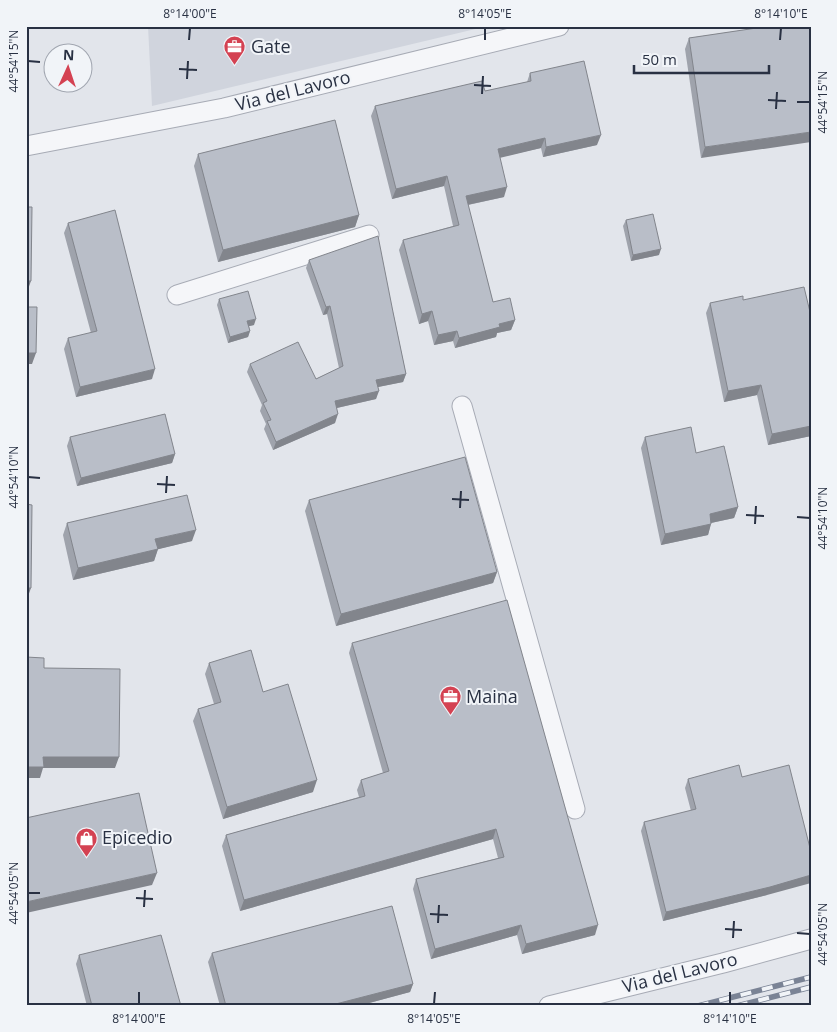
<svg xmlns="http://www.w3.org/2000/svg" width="837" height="1032" font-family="'Open Sans',sans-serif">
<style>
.built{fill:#d0d4dd}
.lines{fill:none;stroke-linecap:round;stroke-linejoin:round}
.minor-casing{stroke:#a7abb5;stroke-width:21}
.minor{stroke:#f5f6f9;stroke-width:19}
.rail-casing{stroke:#7a8395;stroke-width:5.5}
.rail{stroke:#f1f4f8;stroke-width:4;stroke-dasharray:11;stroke-linecap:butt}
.wall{fill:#9fa3ac}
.shaded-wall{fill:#82858c}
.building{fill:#b9bec8;stroke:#82858c}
.ticks{fill:none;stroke:#293143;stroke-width:2}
.labels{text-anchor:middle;stroke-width:4;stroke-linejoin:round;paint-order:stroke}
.poi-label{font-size:18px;fill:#293143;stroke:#f1f4f8;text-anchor:start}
.street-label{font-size:18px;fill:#293143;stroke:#f1f4f8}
.neatline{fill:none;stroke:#293143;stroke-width:2}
.ticks-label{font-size:12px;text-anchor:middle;fill:#293143}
</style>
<rect width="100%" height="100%" fill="#e2e5eb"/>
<polygon class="built" points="148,26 488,26 152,106"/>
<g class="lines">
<defs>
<g id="minor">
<polyline points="26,146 224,108 559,26"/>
<polyline points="177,295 369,235"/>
<polyline points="462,406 575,809"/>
<polyline points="549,1006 723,963 811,939"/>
</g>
</defs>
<use href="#minor" class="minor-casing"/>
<use href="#minor" class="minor"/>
<defs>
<g id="rail">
<polyline points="698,1006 811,977"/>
<polyline points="737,1006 811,987"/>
</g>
</defs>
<use href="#rail" class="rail-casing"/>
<use href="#rail" class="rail"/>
</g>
<g class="wall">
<polygon points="770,26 701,158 685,49 689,38"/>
<polygon points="530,73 597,145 543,157 541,148 500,157 504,197 468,205 493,302 515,320 511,330 497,333 496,337 455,348 453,341 434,345 428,321 419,324 399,250 403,240 453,226 444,186 392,199 371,116 375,106 485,91 527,82"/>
<polygon points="198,154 359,215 355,227 218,262 194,166"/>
<polygon points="626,220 659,255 631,261 623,226"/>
<polygon points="68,223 152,379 76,397 64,349 68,338 91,333 64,233"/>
<polygon points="309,260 393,312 406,374 403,382 378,387 376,399 337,408 335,423 273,450 264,429 266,424 260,411 262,405 247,372 250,364 316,379 339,368 327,314 323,315 306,268"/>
<polygon points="219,299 254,325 249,326 250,331 248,337 228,343 217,305"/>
<polygon points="743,300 811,312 811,436 768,445 757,395 724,402 706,313 710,303"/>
<polygon points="70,437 175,454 172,463 77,486 67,446"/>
<polygon points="645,437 696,453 738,507 734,518 711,523 708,535 661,545 641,448"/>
<polygon points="309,500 497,572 493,583 336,626 305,511"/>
<polygon points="67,523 192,541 158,549 154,561 73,580 63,535"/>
<polygon points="352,643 595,935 522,954 517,935 431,959 413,889 416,879 498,858 493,839 240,911 222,846 226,835 359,797 357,790 361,780 383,773 349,653"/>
<polygon points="209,663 263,692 313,792 223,819 193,721 198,709 214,704 205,674"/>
<polygon points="688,779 767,895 663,921 641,831 644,822 691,811 685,788"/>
<polygon points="212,953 413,984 410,992 358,1006 220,1006 208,962"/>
<polygon points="79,955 181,1006 87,1006 76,964"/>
</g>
<g class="shaded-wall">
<polygon points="811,132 811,142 701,158 705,147"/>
<polygon points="601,135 597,145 543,157 546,147"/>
<polygon points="545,138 541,148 495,159 498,149"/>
<polygon points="447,176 444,186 392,199 396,189"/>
<polygon points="507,187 504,197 462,206 466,196"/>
<polygon points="359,215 355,227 218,262 223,250"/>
<polygon points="661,249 659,255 631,261 633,255"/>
<polygon points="26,281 31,281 27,292 26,292"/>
<polygon points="330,306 327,314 323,315 326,307"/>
<polygon points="432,311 428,321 419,324 422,314"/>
<polygon points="256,319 254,325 245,327 247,321"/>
<polygon points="515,320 511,330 497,333 496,337 455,348 459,338 499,324"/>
<polygon points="250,331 248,337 228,343 230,337"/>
<polygon points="457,331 453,341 434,345 438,335"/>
<polygon points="26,353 36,353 32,364 26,364"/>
<polygon points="155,369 152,379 76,397 80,387"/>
<polygon points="406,374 403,382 373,388 376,380"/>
<polygon points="761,385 757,395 724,402 728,391"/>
<polygon points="379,391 376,399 332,409 335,401"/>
<polygon points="338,414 335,423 273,450 276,442"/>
<polygon points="811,426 811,436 768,445 772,434"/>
<polygon points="175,454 172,463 77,486 81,478"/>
<polygon points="738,507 734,518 706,524 710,514"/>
<polygon points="711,524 708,535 661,545 665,534"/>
<polygon points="196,530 192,541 151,551 155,539"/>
<polygon points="158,549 154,561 73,580 78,568"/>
<polygon points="497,572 493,583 336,626 341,614"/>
<polygon points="26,588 31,588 27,599 26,599"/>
<polygon points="43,757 119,757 115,768 43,768 40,778 26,778 26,767"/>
<polygon points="317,780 313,792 223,819 227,807"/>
<polygon points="496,829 493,839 240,911 244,900"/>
<polygon points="157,873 152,885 26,913 26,902"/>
<polygon points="811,875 811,883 767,895 663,921 666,912"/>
<polygon points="521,925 517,935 431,959 435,949"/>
<polygon points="598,925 595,935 522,954 526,944"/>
<polygon points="413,984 410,992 358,1006 328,1006"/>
</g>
<g class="building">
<polygon points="770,26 811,26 811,132 705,147 689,38"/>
<polygon points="584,61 601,135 546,147 545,138 498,149 507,187 466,196 493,302 510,298 515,320 499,324 500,327 459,338 457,331 438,335 432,311 422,314 403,240 459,225 447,176 396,189 375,106 482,81 485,91 531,81 530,73"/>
<polygon points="335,120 359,215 223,250 198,154"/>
<polygon points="26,207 32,207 31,281 26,281"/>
<polygon points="115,210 155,369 80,387 68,338 97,331 68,223"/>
<polygon points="653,214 661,249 633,255 626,220"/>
<polygon points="378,236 393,312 406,374 376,380 379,391 335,401 338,414 276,442 267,421 271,420 263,403 267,401 250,364 298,342 316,379 343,366 330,306 326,307 309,260"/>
<polygon points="804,287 810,312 811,312 811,426 772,434 761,385 728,391 710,303 743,296 743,300"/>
<polygon points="248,291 256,319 247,321 250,331 230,337 219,299"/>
<polygon points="26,307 37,307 36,353 26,353"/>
<polygon points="165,414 175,454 81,478 70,437"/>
<polygon points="691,427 696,453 724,446 738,507 710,514 711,524 665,534 645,437"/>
<polygon points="465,457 497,572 341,614 309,500"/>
<polygon points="187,495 196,530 155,539 158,549 78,568 67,523"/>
<polygon points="26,504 32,505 31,588 26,588"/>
<polygon points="507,600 598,925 526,944 521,925 435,949 416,879 504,857 496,829 244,900 226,835 365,796 361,780 389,771 352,643"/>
<polygon points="251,650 263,692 288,684 317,780 227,807 198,709 221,702 209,663"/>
<polygon points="26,657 44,658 44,668 120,669 119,757 43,757 44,767 26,767"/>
<polygon points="739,765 742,777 789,765 811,852 811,875 770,887 666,912 644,822 696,809 688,779"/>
<polygon points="139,793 157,873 26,902 26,818"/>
<polygon points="392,906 413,984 328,1006 226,1006 212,953"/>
<polygon points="161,935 181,1006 92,1006 79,955"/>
</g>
<path class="ticks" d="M 189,40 L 190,28M 485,40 L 485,28M 780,40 L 781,28M 28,61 L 40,62M 179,69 L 197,70M 187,79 L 188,61M 474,85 L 491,86M 482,94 L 483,76M 768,100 L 786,101M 797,102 L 810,102M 776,109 L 777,92M 28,477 L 40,478M 157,484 L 175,485M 166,493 L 167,476M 452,499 L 469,500M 460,508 L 461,491M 746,515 L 764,516M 797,517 L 810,518M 755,524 L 756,506M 28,893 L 40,893M 136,898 L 153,899M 144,907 L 145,890M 430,914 L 448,915M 438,923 L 439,905M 725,929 L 742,930M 797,933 L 810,934M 733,938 L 734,921M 139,1004 L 139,992M 434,1004 L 435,992M 730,1004 L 730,992"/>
<defs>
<symbol id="office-pin" viewBox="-11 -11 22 30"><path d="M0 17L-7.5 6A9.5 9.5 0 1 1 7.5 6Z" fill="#d44252" stroke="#f1f4f8"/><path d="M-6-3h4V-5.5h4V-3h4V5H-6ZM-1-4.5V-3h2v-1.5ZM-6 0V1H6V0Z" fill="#fff"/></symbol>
<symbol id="shop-pin" viewBox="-11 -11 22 30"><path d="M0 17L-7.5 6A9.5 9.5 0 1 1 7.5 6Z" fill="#d44252" stroke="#f1f4f8"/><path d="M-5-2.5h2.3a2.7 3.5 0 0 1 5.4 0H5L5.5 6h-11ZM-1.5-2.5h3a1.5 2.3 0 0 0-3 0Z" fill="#fff"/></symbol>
</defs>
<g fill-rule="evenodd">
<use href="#office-pin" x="222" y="34" width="25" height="34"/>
<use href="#office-pin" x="438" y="684" width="25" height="34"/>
<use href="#shop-pin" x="74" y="826" width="25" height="34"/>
</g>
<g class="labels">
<g class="poi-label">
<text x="251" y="53">Gate</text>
<text x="466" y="703">Maina</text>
<text x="102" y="844">Epicedio</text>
</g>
<g class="street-label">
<text transform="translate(293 91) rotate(-14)" y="6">Via del Lavoro</text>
<text transform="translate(680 973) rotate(-14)" y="6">Via del Lavoro</text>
</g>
</g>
<rect width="837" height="1032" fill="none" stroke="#f1f4f8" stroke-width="55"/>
<g transform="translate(68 68) rotate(3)"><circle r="24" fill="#f1f4f8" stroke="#a1a6b0"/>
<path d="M0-4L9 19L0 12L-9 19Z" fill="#d44252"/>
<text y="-8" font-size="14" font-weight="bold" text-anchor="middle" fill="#293143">N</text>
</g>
<path d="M634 65v8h135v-8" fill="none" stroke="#293143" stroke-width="2.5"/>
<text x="642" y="65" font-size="15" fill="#293143" stroke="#f1f4f8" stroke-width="4" paint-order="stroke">50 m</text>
<rect x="28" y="28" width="782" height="976" class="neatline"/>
<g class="ticks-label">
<text x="190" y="18">8°14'00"E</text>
<text x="485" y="18">8°14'05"E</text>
<text x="781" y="18">8°14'10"E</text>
<text transform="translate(14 61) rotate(-90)" y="4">44°54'15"N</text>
<text transform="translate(823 102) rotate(-90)" y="4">44°54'15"N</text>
<text transform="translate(14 477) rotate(-90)" y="4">44°54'10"N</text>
<text transform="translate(823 518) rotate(-90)" y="4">44°54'10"N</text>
<text transform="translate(14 893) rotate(-90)" y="4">44°54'05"N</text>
<text transform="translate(823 934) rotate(-90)" y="4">44°54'05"N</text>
<text x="139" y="1023">8°14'00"E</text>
<text x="434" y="1023">8°14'05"E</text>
<text x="730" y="1023">8°14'10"E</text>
</g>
</svg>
